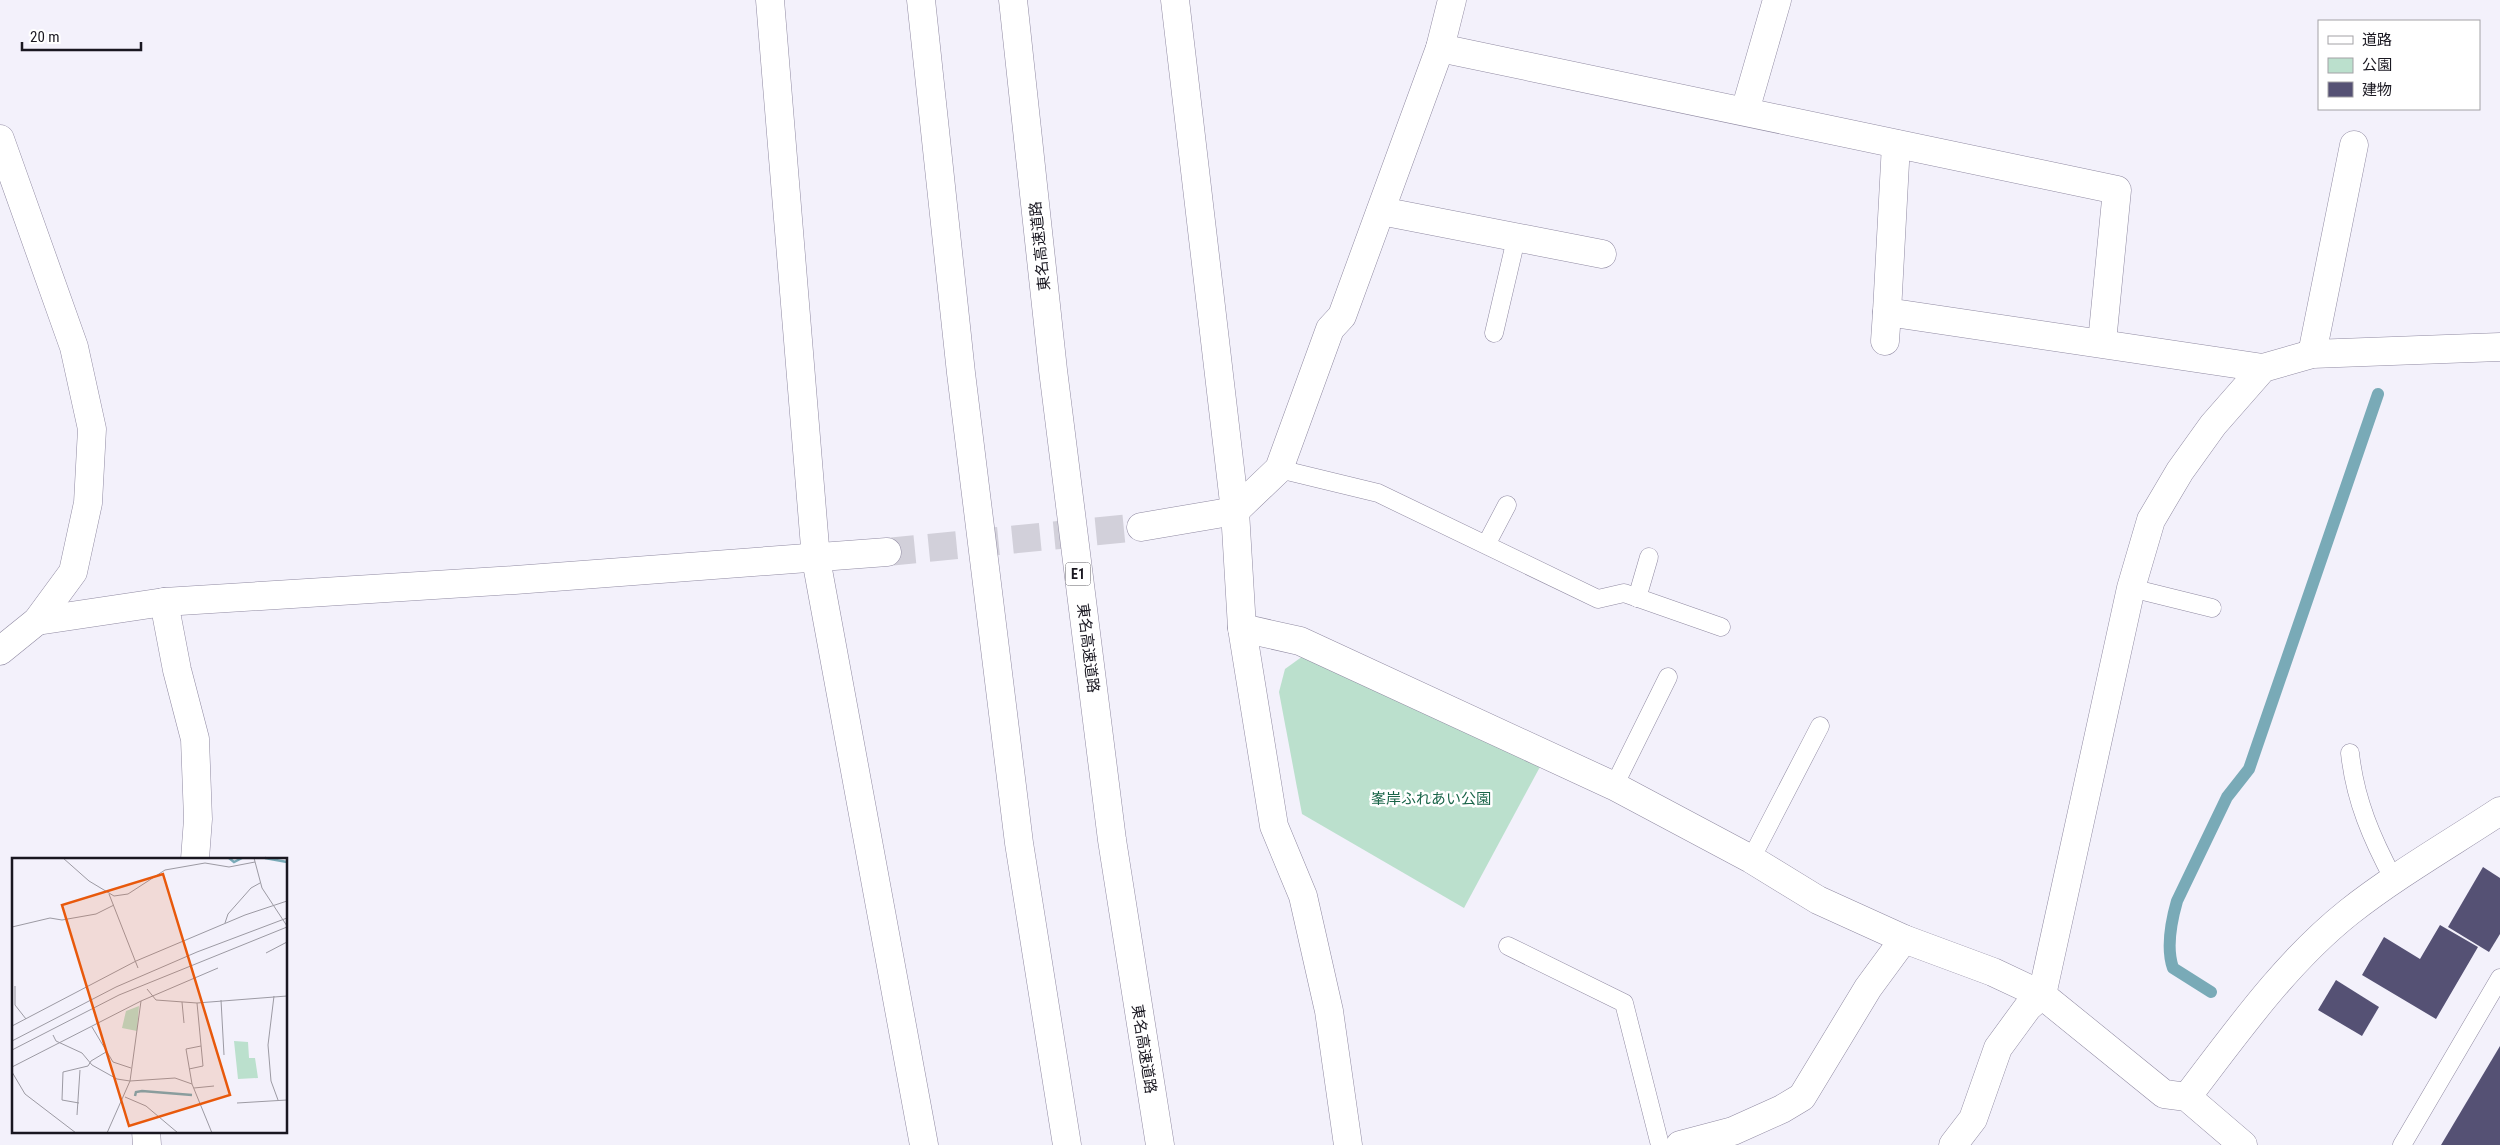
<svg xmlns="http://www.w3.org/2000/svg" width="2500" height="1145" font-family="'Roboto Condensed','Noto Sans JP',sans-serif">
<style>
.green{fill:#bbe0cd}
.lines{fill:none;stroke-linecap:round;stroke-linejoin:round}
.stream{stroke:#79aab7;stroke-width:12}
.building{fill:#555174}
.minor-tunnel{stroke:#d2d0da;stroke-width:28;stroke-dasharray:28 14;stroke-linecap:butt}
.service-casing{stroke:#908aa2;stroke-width:19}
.minor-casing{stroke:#908aa2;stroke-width:29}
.motorway-casing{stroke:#908aa2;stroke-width:29}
.service{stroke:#fff;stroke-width:18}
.minor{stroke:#fff;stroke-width:28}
.motorway{stroke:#fff;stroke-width:28}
.labels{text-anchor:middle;stroke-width:5;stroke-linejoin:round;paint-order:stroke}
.shield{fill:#fff;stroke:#5e5d63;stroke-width:1}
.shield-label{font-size:14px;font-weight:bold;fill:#191720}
.street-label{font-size:15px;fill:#191720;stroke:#fff}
.park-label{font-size:15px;fill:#1a6549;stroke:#fff}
.inset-river{fill:none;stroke:#79aab7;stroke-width:2.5}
.inset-road{fill:none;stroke:#9c9aa3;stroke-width:1}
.view{fill:#e8590c;fill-opacity:0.15;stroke:#e8590c;stroke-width:2.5}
.inset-edge{fill:none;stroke:#191720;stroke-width:2.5}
</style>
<rect width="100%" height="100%" fill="#f3f1fb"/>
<polygon class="green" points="1303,656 1541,765 1464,908 1302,814 1279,692 1285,669"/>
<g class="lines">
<path class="stream" d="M 2211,992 L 2173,968 C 2166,948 2171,922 2177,901 L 2227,797 L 2249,769 L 2378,394"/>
</g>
<g class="building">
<polygon points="2483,867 2500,878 2500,934 2489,952 2448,927"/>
<polygon points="2440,925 2478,947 2436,1019 2362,975 2384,937 2420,959"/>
<polygon points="2336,980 2379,1007 2362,1036 2318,1010"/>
<polygon points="2500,1046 2500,1145 2441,1145"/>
</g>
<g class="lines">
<polyline class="minor-tunnel" points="887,552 1141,527"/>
<defs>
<g id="service">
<polyline points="1494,333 1516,239"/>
<polyline points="1279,469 1378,493 1598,599 1624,593 1721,627"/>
<polyline points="1487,543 1507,505"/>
<polyline points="2131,588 2212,608"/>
<polyline points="1637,598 1649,557"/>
<path d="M 2350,753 C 2355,800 2372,839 2394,880"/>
<polyline points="1614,786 1668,677"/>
<polyline points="1751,859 1820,726"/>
<polyline points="1508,946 1624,1003 1660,1145"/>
<polyline points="2402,1145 2500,978"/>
</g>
<g id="minor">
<polyline points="770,0 816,559 924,1145"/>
<polyline points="1175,0 1235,511 1242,628 1274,826 1303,896 1329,1011 1348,1145"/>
<polyline points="1440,48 2117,190 2102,342"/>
<polyline points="1745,111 1777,0"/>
<polyline points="0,139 74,347 92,429 88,503 73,572 37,621 0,651"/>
<polyline points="1896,144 1887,312 2263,368"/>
<polyline points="1381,211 1602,254"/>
<polyline points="1885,341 1887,312"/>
<polyline points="2312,354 2354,145"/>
<polyline points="1141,527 1235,511 1279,469 1330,329 1342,316 1440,48 1452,0"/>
<polyline points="164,602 177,670 195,739 198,819 195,859"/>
<polyline points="37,621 164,602 515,580 887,552"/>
<polyline points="1242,628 1300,641 1614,786 1751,859 1818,900 1904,939 1993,972 2042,995 2164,1094 2187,1097 2243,1145"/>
<path d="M 2187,1097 C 2236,1033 2285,963 2349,912 C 2396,875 2450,844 2500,811"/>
<polyline points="146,1131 147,1145"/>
<polyline points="1680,1145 1733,1131 1782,1109 1802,1097 1868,988 1904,939"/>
<polyline points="1953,1145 1973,1119 1998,1048 2028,1007 2042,995 2131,588 2151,520 2180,471 2213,425 2263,368 2312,354 2500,347"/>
</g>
<g id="motorway">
<polyline points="921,0 961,373 1019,843 1067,1145"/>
<polyline points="1013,0 1053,370 1112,840 1160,1145"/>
</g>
</defs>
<use href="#service" class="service-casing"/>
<use href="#minor" class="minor-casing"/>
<use href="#motorway" class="motorway-casing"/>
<use href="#service" class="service"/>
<use href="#minor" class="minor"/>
<use href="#motorway" class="motorway"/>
</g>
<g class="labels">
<rect class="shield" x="1065.5" y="562.5" width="25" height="23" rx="4"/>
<g class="shield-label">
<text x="1078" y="579">E1</text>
</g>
<g class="street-label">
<text transform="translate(1040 246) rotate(-96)" y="5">東名高速道路</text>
<text transform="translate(1088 648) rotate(83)" y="5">東名高速道路</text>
<text transform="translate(1144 1049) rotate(81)" y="5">東名高速道路</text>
</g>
<g class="park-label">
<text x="1431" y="804">峯岸ふれあい公園</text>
</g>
</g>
<g transform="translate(12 858)">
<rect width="275" height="275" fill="#f3f1fb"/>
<path d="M 127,148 L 125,173 L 110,170 L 114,153 ZM 222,183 L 236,184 L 237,200 L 243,200 L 246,220 L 226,221 Z" fill="#bbe0cd"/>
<path class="inset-river" d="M 217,0 L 222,4 L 230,0M 253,0 L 275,4M 123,238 L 124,234 L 130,233 L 180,237"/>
<path class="inset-road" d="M 51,0 L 77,23 L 102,38 L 116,36 L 153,12 L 193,5 L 217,9 L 243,4M 242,0 L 250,30 L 275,68M 97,36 L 126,110M 213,65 L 216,56 L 239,30 L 248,25M 0,69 L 38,60 L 50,62 L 84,56 L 102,47M 254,95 L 275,84M 3,128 L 3,147 L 14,161M 135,131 L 144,142 L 185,145 L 275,138M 262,138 L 256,187 L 259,223 L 266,242M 209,142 L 212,197M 170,144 L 172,165M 0,168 L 124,103 L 233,57 L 275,43M 80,169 L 101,204 L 119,210M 41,177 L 44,183 L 70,195 L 80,207 L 105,221 L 118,223 L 163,220 L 180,226 L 200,275M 0,183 L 104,129 L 185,94 L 275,60M 0,192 L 107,137 L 275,69M 0,209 L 129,143 L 206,110M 177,211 L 191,208 L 185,145M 0,214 L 13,236 L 64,275M 180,226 L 174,191 L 189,188M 182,230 L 202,228M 113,239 L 134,248 L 166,275M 67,245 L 50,242 L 51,214 L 76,208 L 79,203 L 94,194M 225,245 L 275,242M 65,257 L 68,212M 95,275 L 118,223 L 129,143"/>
<path class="view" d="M 151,16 L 218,237 L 117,268 L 50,47 Z"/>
<rect width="275" height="275" class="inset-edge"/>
</g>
<rect x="2318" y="20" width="162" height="90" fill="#ffffff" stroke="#a3a2a6"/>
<rect x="2328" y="36" width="25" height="8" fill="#ffffff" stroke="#a3a2a6"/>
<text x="2362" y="45" font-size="15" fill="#191720">道路</text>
<rect x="2328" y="58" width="25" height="15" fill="#bbe0cd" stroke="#a3a2a6"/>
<text x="2362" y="70" font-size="15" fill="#191720">公園</text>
<rect x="2328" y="82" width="25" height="15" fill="#555174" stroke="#a3a2a6"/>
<text x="2362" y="95" font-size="15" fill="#191720">建物</text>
<path d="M22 42v8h119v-8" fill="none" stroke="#191720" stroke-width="2.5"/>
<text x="30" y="42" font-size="15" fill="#191720" stroke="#ffffff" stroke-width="4" paint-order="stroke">20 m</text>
</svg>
